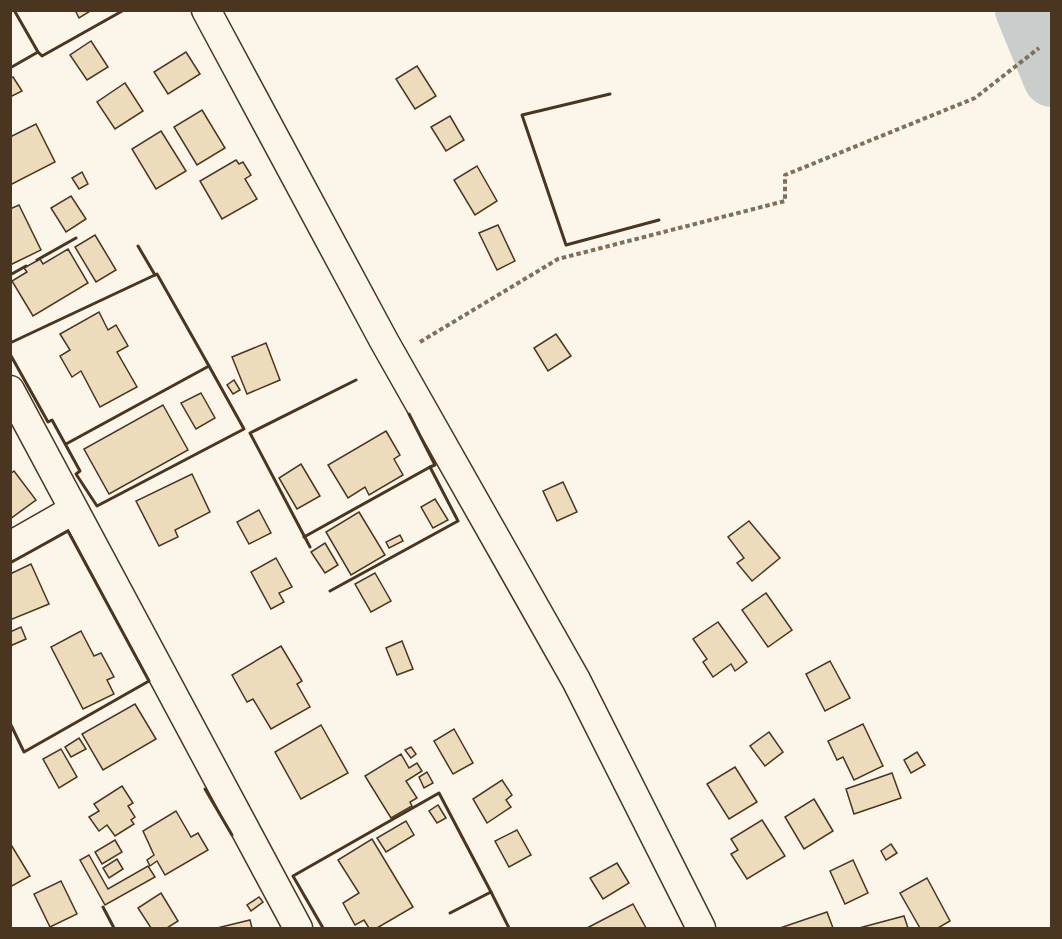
<svg xmlns="http://www.w3.org/2000/svg" width="1062" height="939" font-family="Poppins,sans-serif">
<style>
.lines{fill:none;stroke-linecap:round;stroke-linejoin:round}
.river{stroke:#c9cecd;stroke-width:58}
.building{fill:#ecdcbc;stroke:#4a3520;stroke-width:1.5}
.minor-casing{stroke:#4a3520;stroke-width:31}
.path{stroke:#7f6f5c;stroke-width:4;stroke-dasharray:4.5 3;stroke-linecap:butt}
.minor{stroke:#fbf6e9;stroke-width:28}
.wall{stroke:#4a3520;stroke-width:3}
</style>
<rect width="100%" height="100%" fill="#fbf6e9"/>
<g class="lines">
<polyline class="river" points="1024,10 1052,78"/>
</g>
<g class="building">
<polygon points="75,10 92,10 79,18"/>
<polygon points="91,41 108,67 87,80 70,55"/>
<polygon points="186,52 200,74 168,94 154,72"/>
<polygon points="417,66 436,96 415,109 396,79"/>
<polygon points="13,77 22,91 10,97 10,79"/>
<polygon points="125,83 143,111 115,129 97,102"/>
<polygon points="202,110 225,148 197,165 174,127"/>
<polygon points="450,116 464,140 446,151 431,127"/>
<polygon points="36,124 55,162 10,185 10,137"/>
<polygon points="161,131 186,171 156,189 132,149"/>
<polygon points="236,160 239,164 243,162 251,175 245,179 257,199 222,219 200,181"/>
<polygon points="477,166 497,201 475,215 454,180"/>
<polygon points="82,172 88,184 79,189 72,178"/>
<polygon points="71,196 86,219 66,232 51,208"/>
<polygon points="19,205 41,250 10,265 10,209"/>
<polygon points="498,225 515,261 497,270 479,233"/>
<polygon points="95,235 116,270 96,282 75,247"/>
<polygon points="68,249 88,283 33,316 12,281 27,272 24,268 40,259 43,264"/>
<polygon points="99,312 108,330 116,325 128,346 117,352 137,387 100,407 81,371 72,377 60,356 70,350 60,334"/>
<polygon points="556,334 571,356 548,371 534,348"/>
<polygon points="266,343 280,380 247,394 232,357"/>
<polygon points="234,380 240,390 233,394 227,385"/>
<polygon points="201,393 215,418 196,429 181,403"/>
<polygon points="163,405 188,450 109,494 84,449"/>
<polygon points="386,431 400,455 394,459 403,475 369,495 365,487 348,498 328,465"/>
<polygon points="301,464 320,496 297,509 279,478"/>
<polygon points="14,471 36,500 10,519 10,474"/>
<polygon points="192,474 210,512 175,530 178,537 159,546 136,501"/>
<polygon points="563,482 577,512 557,521 543,491"/>
<polygon points="435,499 448,520 433,528 421,507"/>
<polygon points="259,510 271,533 249,544 237,522"/>
<polygon points="359,512 385,555 351,575 326,532"/>
<polygon points="749,521 780,558 752,581 737,563 744,558 728,537"/>
<polygon points="400,535 403,541 389,548 386,542"/>
<polygon points="325,543 338,565 325,573 311,552"/>
<polygon points="276,558 292,587 279,593 284,602 271,609 251,572"/>
<polygon points="31,564 49,604 10,620 10,574"/>
<polygon points="375,573 391,601 371,612 355,584"/>
<polygon points="766,593 792,630 768,647 742,610"/>
<polygon points="718,622 747,662 735,671 731,664 713,677 703,662 707,659 693,639"/>
<polygon points="21,627 26,639 10,646 10,632"/>
<polygon points="81,631 94,656 101,653 114,677 107,680 114,694 83,709 51,647"/>
<polygon points="402,641 413,669 397,675 386,648"/>
<polygon points="281,646 302,681 297,684 310,707 271,729 253,699 247,702 232,675"/>
<polygon points="830,661 850,698 825,711 806,674"/>
<polygon points="135,704 156,739 103,770 82,734"/>
<polygon points="863,724 883,766 854,780 843,757 837,760 828,741"/>
<polygon points="321,725 348,773 301,799 275,752"/>
<polygon points="454,729 473,763 453,774 434,741"/>
<polygon points="769,732 783,752 765,766 750,746"/>
<polygon points="79,738 86,749 71,757 65,747"/>
<polygon points="411,747 416,754 411,758 405,750"/>
<polygon points="61,749 77,777 59,788 43,759"/>
<polygon points="917,752 925,765 911,773 904,760"/>
<polygon points="401,754 409,768 417,763 422,771 406,781 417,798 410,802 412,806 391,818 365,776"/>
<polygon points="735,767 757,802 729,819 707,784"/>
<polygon points="427,772 433,783 424,788 419,777"/>
<polygon points="892,773 901,798 854,814 846,789"/>
<polygon points="502,780 512,795 506,800 511,807 487,823 473,799"/>
<polygon points="122,786 133,803 128,806 135,817 131,820 134,824 115,836 107,825 99,831 89,817 99,811 94,804"/>
<polygon points="814,799 833,831 804,849 785,817"/>
<polygon points="438,805 446,818 437,823 429,811"/>
<polygon points="176,811 191,837 198,833 208,850 165,875 157,861 150,866 147,860 154,855 143,831"/>
<polygon points="762,820 785,856 747,879 731,854 738,850 731,839"/>
<polygon points="406,821 414,835 386,852 377,838"/>
<polygon points="517,830 531,855 509,867 495,841"/>
<polygon points="372,839 413,907 377,928 369,928 364,920 355,925 343,903 359,893 338,860"/>
<polygon points="115,840 122,852 102,864 95,852"/>
<polygon points="10,843 30,876 10,887"/>
<polygon points="891,844 897,853 886,860 881,851"/>
<polygon points="89,855 108,889 148,866 155,877 105,905 80,860"/>
<polygon points="117,859 123,869 109,878 103,868"/>
<polygon points="853,860 868,893 845,904 830,871"/>
<polygon points="617,863 629,883 603,899 590,878"/>
<polygon points="927,878 950,921 938,928 920,928 900,893"/>
<polygon points="61,881 77,914 50,927 34,894"/>
<polygon points="161,893 178,921 167,928 151,928 138,908"/>
<polygon points="259,897 263,902 251,911 247,905"/>
<polygon points="633,904 646,928 587,928"/>
<polygon points="827,912 833,928 780,928"/>
<polygon points="904,916 908,928 859,928"/>
<polygon points="250,920 252,928 217,928"/>
</g>
<g class="lines">
<defs>
<g id="minor">
<polyline points="206,10 384,341 576,680 701,928"/>
<polyline points="10,390 298,928"/>
<polyline points="10,546 73,510"/>
</g>
</defs>
<use href="#minor" class="minor-casing"/>
<polyline class="path" points="420,342 558,259 785,201 785,175 975,98 1039,48"/>
<use href="#minor" class="minor"/>
<g class="wall">
<polyline points="38,52 42,56 124,10"/>
<polyline points="10,68 38,52 14,10"/>
<polyline points="610,94 522,115 566,245 659,220"/>
<polyline points="138,246 155,275"/>
<polyline points="37,260 76,238"/>
<polyline points="10,275 26,266"/>
<polyline points="10,343 157,274 209,366 66,444"/>
<polyline points="10,354 48,422 52,420 80,471 76,474 97,506 244,429 209,366"/>
<polyline points="409,414 435,465 430,467"/>
<polyline points="304,537 430,467 458,521 330,591"/>
<polyline points="310,547 250,433 356,380"/>
<polyline points="10,563 68,531 149,681 24,752 10,723"/>
<polyline points="205,789 232,835"/>
<polyline points="491,892 509,928"/>
<polyline points="103,907 114,928"/>
<polyline points="323,928 293,876 439,793 491,892 450,913"/>
</g>
</g>
<rect width="1062" height="939" fill="none" stroke="#4a3520" stroke-width="24"/>
</svg>
